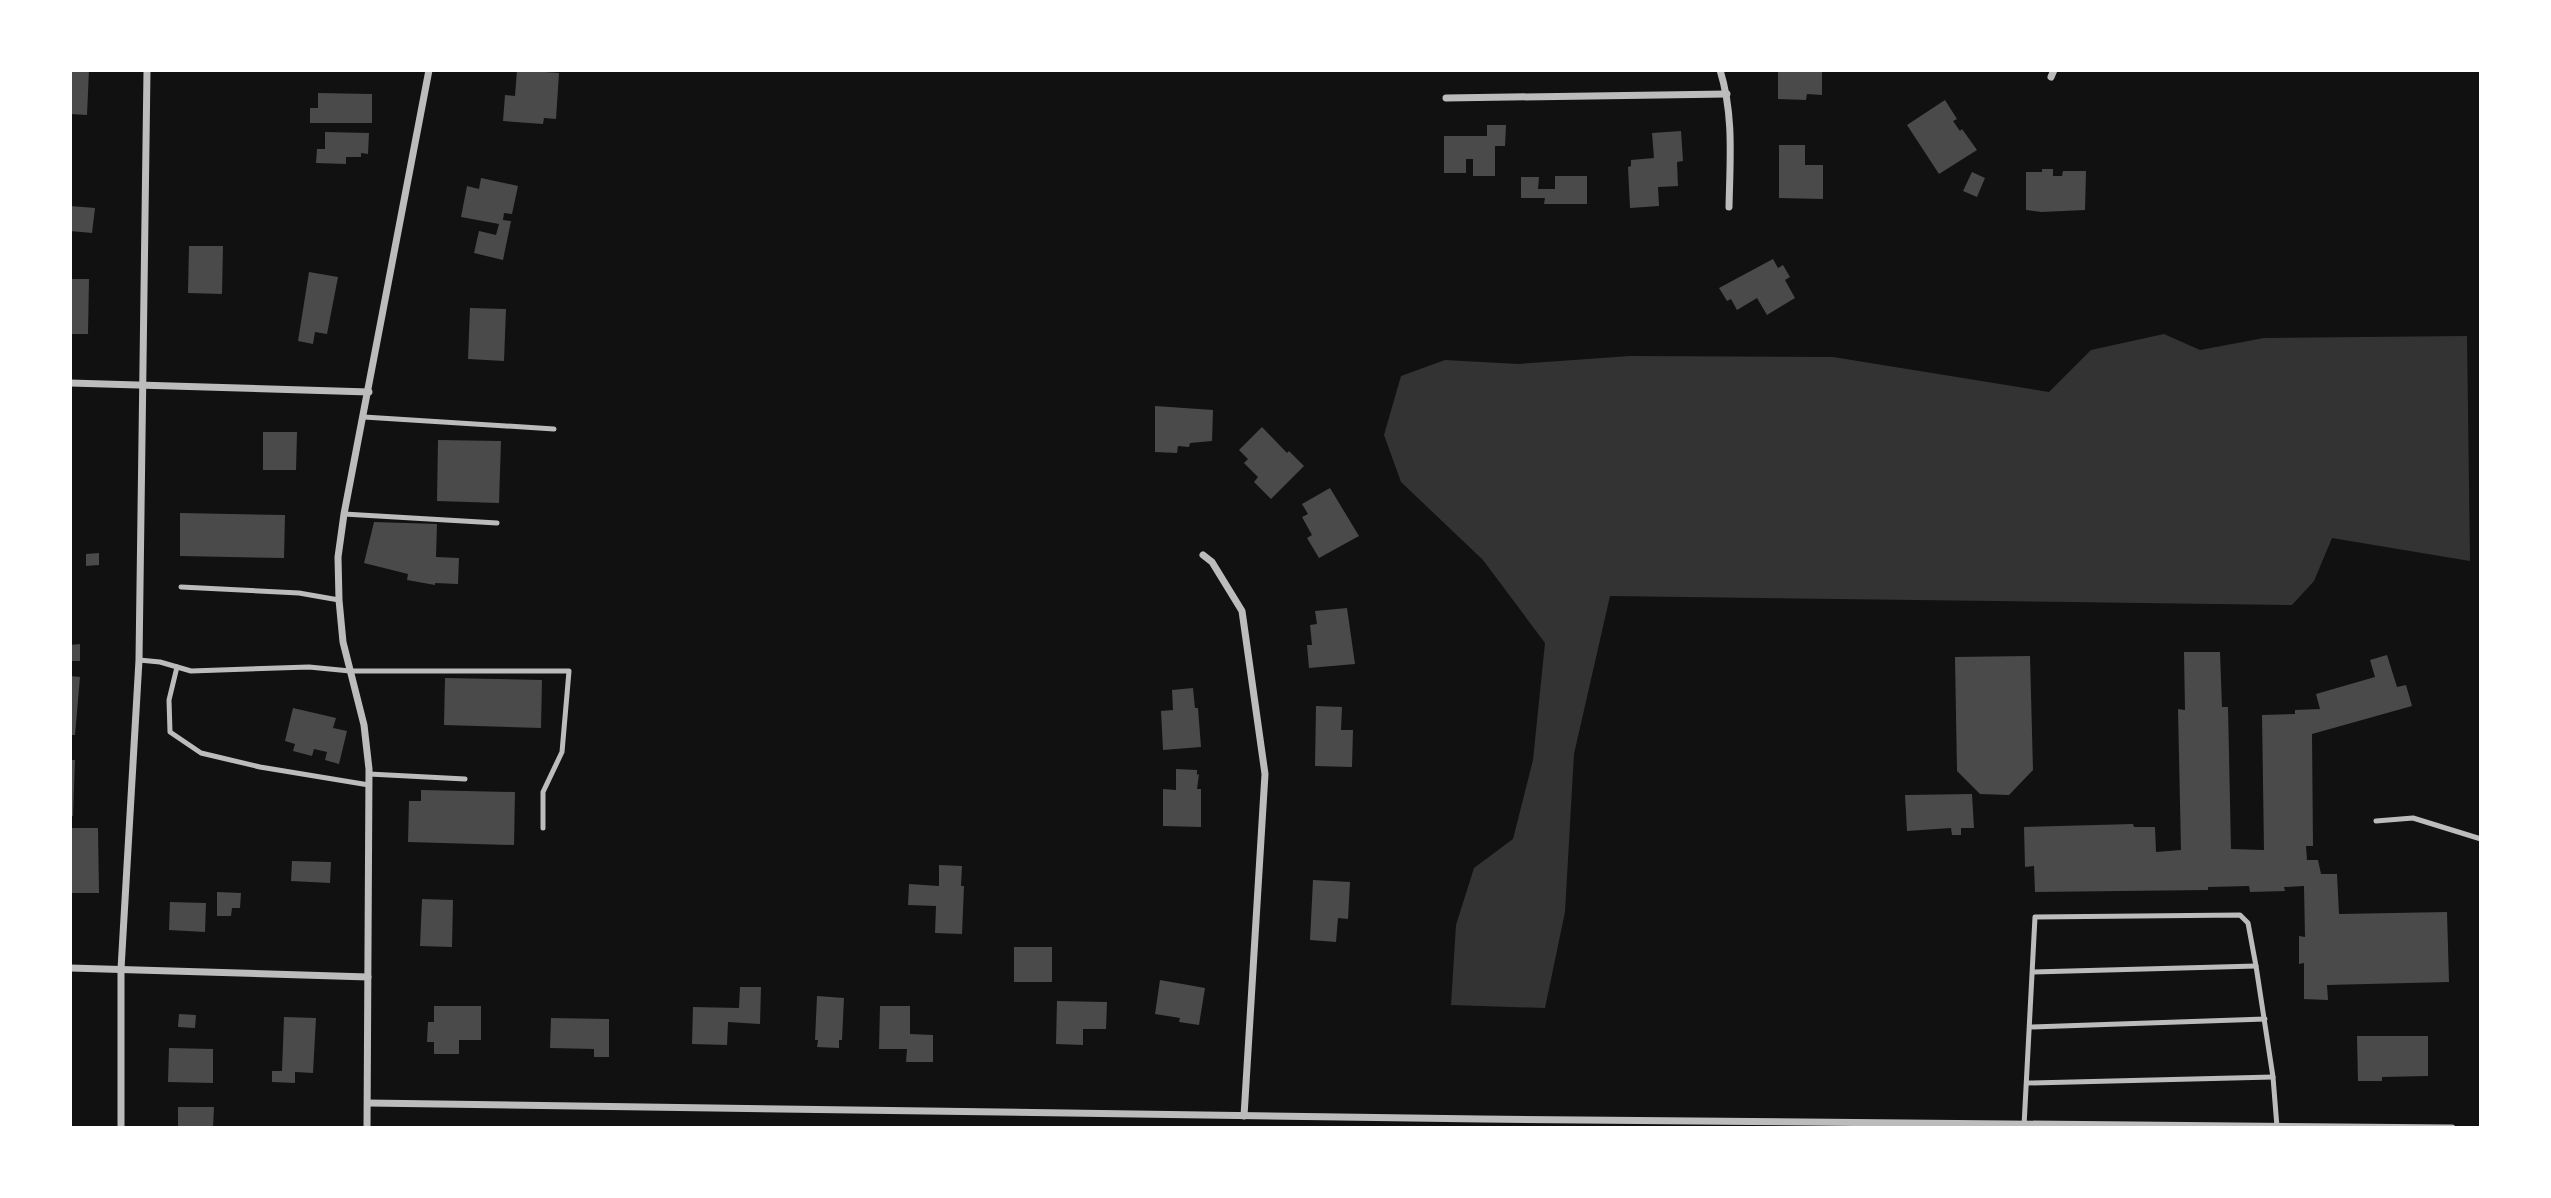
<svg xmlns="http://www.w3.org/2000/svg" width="2551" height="1198" font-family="'PT Sans Narrow',sans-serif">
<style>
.water{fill:#333}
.building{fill:#4a4a4a}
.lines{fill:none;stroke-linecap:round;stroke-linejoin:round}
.service{stroke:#bcbcbc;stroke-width:5}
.minor{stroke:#bcbcbc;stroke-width:7}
</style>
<rect width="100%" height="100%" fill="#111"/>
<polygon class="water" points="2164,334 2200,350 2264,338 2467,336 2470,561 2332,538 2314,581 2292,605 1610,596 1574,754 1565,912 1545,1008 1451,1005 1456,925 1474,868 1513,839 1533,760 1545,643 1483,560 1401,482 1384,435 1401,376 1445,360 1518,364 1630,356 1833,357 2049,392 2091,350"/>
<g class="building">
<polygon points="70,70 89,70 87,115 70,114"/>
<polygon points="517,70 559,73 556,119 544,118 543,124 503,121 505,95 515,96"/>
<polygon points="1778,70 1822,70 1822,95 1807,94 1806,100 1778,99"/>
<polygon points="318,93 372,94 372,123 310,123 310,108 318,108"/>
<polygon points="1945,100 1957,119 1953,121 1960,131 1962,129 1977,150 1939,174 1907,125"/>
<polygon points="1487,125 1506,125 1505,146 1495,146 1495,176 1473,176 1473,159 1466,159 1466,173 1444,173 1444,136 1487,136"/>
<polygon points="1681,131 1683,161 1677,162 1678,186 1658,187 1659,206 1630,208 1628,167 1631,166 1631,160 1654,158 1652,133"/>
<polygon points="325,132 369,133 368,154 361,153 361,157 346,157 346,164 316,163 317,149 325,149"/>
<polygon points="1779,145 1805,145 1805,165 1823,165 1823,199 1779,198"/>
<polygon points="2042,169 2053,169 2053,176 2062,176 2063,171 2086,171 2085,210 2041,212 2026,210 2026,172 2042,172"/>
<polygon points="1972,172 1985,178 1977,197 1963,191"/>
<polygon points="1555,176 1587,176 1587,204 1544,204 1545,198 1521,198 1521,177 1539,177 1538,189 1555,189"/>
<polygon points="481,178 518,186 512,214 504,213 503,220 511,221 503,260 474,253 479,231 496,235 499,224 461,217 467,186 479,189"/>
<polygon points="70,206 95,208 92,233 70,231"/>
<polygon points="189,246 223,246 222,294 188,293"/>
<polygon points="1773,259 1778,268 1783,265 1790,277 1785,280 1795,298 1767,315 1757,298 1737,310 1731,299 1727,301 1719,288"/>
<polygon points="309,272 338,277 327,334 315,332 313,344 298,341"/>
<polygon points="70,279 89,279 88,334 70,334"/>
<polygon points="470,308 506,309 504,361 468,359"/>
<polygon points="1155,406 1213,410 1212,441 1190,443 1189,447 1178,446 1177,453 1155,452"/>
<polygon points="1262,427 1287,453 1289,451 1304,466 1271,499 1254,482 1258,477 1244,463 1248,459 1239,450"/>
<polygon points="263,432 297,432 296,470 263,470"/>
<polygon points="438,440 501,441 499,503 437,501"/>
<polygon points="1330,488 1359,536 1319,558 1307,538 1312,535 1302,517 1308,514 1302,504"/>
<polygon points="180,513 285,515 284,558 180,556"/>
<polygon points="374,522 437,524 436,557 459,558 458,584 435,583 435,585 407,580 408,574 364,563"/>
<polygon points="99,553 99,565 86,566 86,554"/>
<polygon points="1347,608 1355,664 1309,668 1307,645 1312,645 1310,625 1317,624 1315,611"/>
<polygon points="80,644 80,661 70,661 70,645"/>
<polygon points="2184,652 2220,652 2222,707 2228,707 2231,849 2264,850 2262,715 2295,714 2295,710 2320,709 2316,694 2375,677 2370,660 2387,655 2397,687 2406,685 2412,706 2312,734 2313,846 2306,846 2307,860 2318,860 2321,874 2337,874 2339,914 2447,912 2449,982 2327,985 2328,1000 2304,999 2304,963 2299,964 2299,936 2305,937 2304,886 2284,887 2285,891 2250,892 2249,886 2208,887 2208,890 2035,892 2034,866 2025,867 2024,827 2133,824 2134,827 2155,827 2156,852 2181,850 2178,709 2185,710"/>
<polygon points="2030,656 2033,770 2009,795 1980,794 1957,771 1955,657"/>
<polygon points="70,676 80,677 75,735 70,735"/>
<polygon points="445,678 542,680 541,728 444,725"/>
<polygon points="1193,688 1195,708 1198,708 1201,747 1163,750 1161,711 1173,710 1172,690"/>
<polygon points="1316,706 1342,707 1341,730 1353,730 1352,767 1315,766"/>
<polygon points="293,708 336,718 333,728 347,731 339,764 325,760 327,752 314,749 312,756 293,751 295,744 285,741"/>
<polygon points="70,760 75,760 73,816 70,816"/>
<polygon points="1176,769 1197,770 1197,775 1199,774 1197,789 1201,789 1201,827 1163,826 1163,789 1176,790"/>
<polygon points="421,790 515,792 514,845 408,842 409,801 421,801"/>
<polygon points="1972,794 1974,828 1961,828 1961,835 1952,835 1951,828 1907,831 1905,795"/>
<polygon points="70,828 98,828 99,893 70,893"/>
<polygon points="292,861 331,862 330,883 291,881"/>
<polygon points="939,865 962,866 961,886 964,886 962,934 935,933 936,906 908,905 909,884 939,886"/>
<polygon points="1313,880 1350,882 1348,919 1338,918 1336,942 1310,940"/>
<polygon points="217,892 241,893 240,908 232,908 231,916 217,916"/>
<polygon points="422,899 453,900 452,947 420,946"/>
<polygon points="170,902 206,903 205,932 169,930"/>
<rect x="1014" y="947" width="38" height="35"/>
<polygon points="1160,980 1205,988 1199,1025 1179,1022 1180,1018 1155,1014"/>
<polygon points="740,987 761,987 760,1024 728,1022 727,1045 692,1044 693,1007 739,1008"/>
<polygon points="817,996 844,998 842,1040 839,1040 839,1048 817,1047 818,1040 815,1040"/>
<polygon points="1057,1001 1107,1002 1106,1029 1083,1029 1083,1045 1056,1044"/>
<polygon points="434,1006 481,1006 481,1040 459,1040 459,1054 434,1054 434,1042 427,1042 428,1022 434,1022"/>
<polygon points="880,1006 910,1006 910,1034 933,1035 933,1062 906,1062 907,1049 879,1049"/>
<polygon points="179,1014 196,1015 195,1028 178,1027"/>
<polygon points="284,1017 316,1018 313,1073 295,1072 295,1083 272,1082 272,1071 282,1071"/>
<polygon points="551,1018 609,1019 609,1057 594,1057 594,1049 550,1048"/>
<polygon points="2357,1036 2428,1036 2428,1076 2382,1077 2382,1081 2358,1081"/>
<polygon points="169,1048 213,1049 213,1083 168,1082"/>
<polygon points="178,1107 214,1107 213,1128 178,1128"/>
</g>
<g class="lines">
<g class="service">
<polyline points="364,417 554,429"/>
<polyline points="344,514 497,523"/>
<polyline points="181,587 299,593 339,600"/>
<polyline points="139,660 160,662 191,671 309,667 350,671 569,671 562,752 543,792 543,828"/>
<polyline points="177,667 169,700 170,732 201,753 260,767 369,785"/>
<polyline points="369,774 465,779"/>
<polyline points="2376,821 2413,818 2481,839"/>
<polyline points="2033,972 2256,966"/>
<polyline points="2030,1027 2265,1019"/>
<polyline points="2028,1083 2273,1077"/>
<polyline points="2024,1126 2035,917 2240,915 2248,923 2256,966 2273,1077 2277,1127"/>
</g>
<g class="minor">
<path d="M 1720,70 C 1734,115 1730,160 1729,207"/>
<polyline points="2051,77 2054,70"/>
<polyline points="1446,98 1727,94"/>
<polyline points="70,383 369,392"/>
<polyline points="1203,555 1212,562 1242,611 1265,774 1244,1116"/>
<polyline points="70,968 368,977"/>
<polyline points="368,1103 1481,1119 2452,1128"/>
<polyline points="121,1128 121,969 139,660 147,70"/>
<polyline points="367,1128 369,769 364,725 343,642 339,600 338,557 344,514 429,70"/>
</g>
</g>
<rect width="2551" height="1198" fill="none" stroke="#ffffff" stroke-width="144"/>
</svg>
